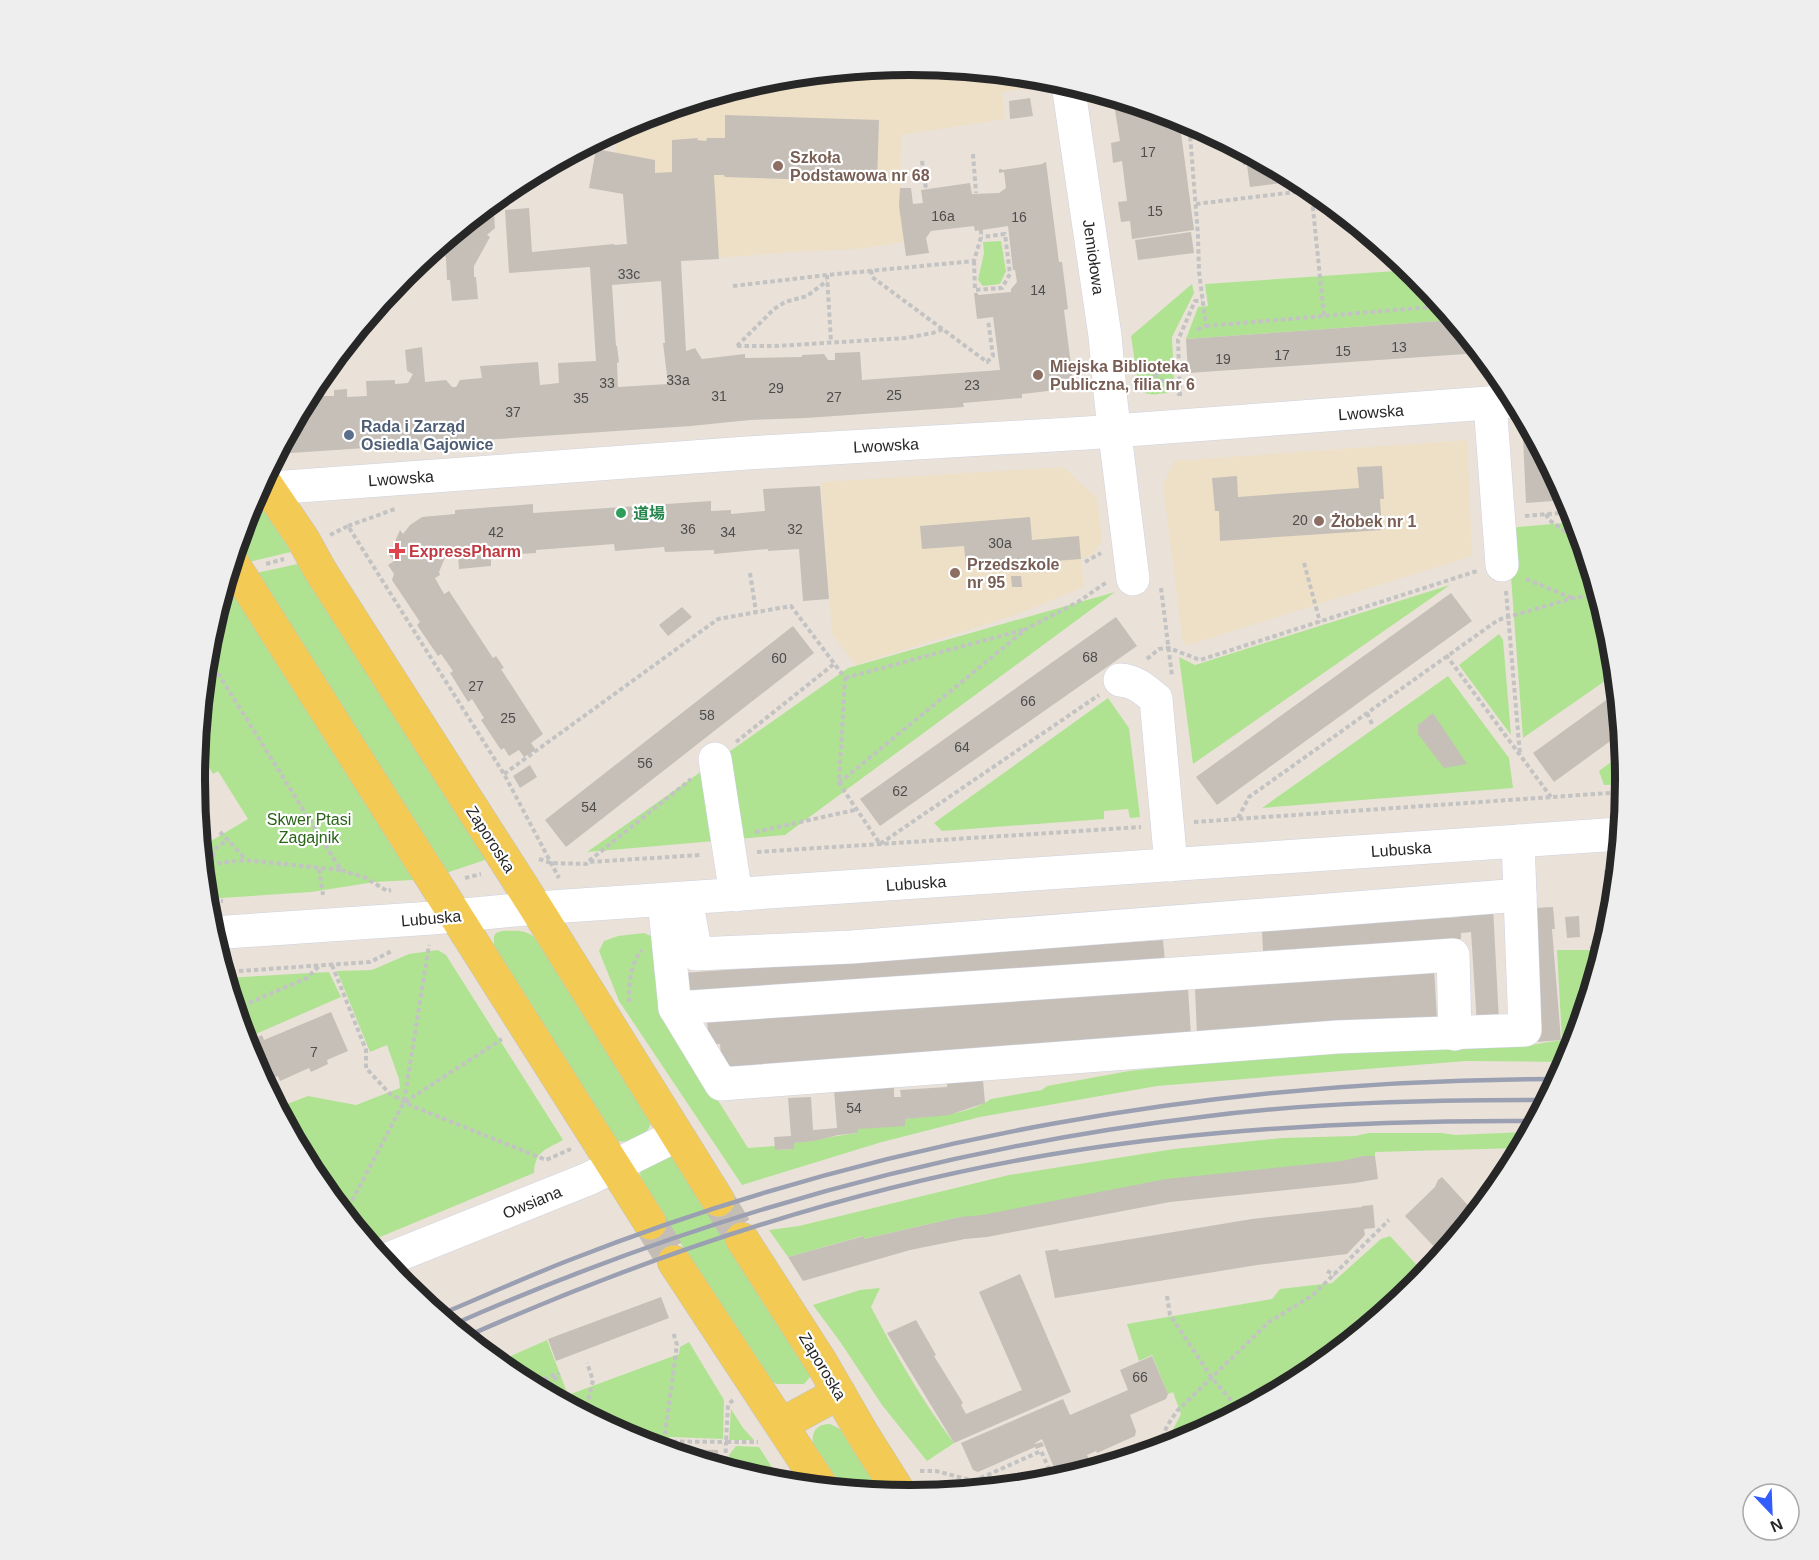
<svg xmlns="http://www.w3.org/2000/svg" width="1819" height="1560" font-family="Arial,'Noto Sans SC',sans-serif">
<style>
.education{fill:#ede0c6}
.green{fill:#afe392}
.pitch{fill:#c5eb8d}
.building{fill:#c5bfb8;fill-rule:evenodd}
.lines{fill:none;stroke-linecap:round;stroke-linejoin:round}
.major-tunnel{stroke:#c3bdb5;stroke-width:33;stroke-dasharray:33 16;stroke-linecap:butt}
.minor-casing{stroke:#cdd1e1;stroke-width:34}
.major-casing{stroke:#c3c3c3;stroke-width:34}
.path{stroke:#c3c3c3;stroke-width:4;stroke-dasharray:4.5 3;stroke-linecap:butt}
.minor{stroke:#fff;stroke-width:33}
.major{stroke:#f3cb54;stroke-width:33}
.rail{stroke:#9b9fb2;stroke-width:4.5}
.education-dot{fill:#8d6e63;stroke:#fff;stroke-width:2}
.service-dot{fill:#5c6f8a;stroke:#fff;stroke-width:2}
.leisure-dot{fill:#2e9e5b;stroke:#fff;stroke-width:2}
.health-dot{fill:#e0444e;stroke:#fff;stroke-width:2}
.labels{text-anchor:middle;stroke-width:4.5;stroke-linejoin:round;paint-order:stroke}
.number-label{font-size:14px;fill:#4e4d4b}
.education-label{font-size:16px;font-weight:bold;fill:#785e54;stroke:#fff;text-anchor:start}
.street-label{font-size:16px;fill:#272727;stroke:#fff}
.service-label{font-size:16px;font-weight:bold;fill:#4e5e75;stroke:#fff;text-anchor:start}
.leisure-label{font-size:16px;font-weight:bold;fill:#27864d;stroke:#fff;text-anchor:start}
.health-label{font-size:16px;font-weight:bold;fill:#be3a42;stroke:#fff;text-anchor:start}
.park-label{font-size:16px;fill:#296417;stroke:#fff}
.rim{fill:none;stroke:#272727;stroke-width:8}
</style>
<rect width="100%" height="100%" fill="#eae2d8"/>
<g class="education">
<polygon points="909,65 1035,77 1036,86 1002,92 1005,119 901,135 900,206 904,242 859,249 793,252 681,261 665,173 655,173 654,160 615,153 616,129 636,119 770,78"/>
<polygon points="1467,440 1472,556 1188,645 1183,643 1163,486 1174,461"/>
<polygon points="1063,467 1097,498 1102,541 1093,554 1081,559 1084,587 1013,616 855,665 832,633 821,482"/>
</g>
<g class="green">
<polygon points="1001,241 1006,271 1000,284 983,286 978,280 984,253 983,242"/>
<polygon points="1411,270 1453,320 1186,339 1198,307 1208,306 1205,284"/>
<path d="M 1192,284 L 1194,293 L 1172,337 L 1174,381 L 1167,393 C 1156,394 1148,397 1139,389 L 1131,336 Z"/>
<polygon points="255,507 264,509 291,552 249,562 237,544 248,508"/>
<polygon points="1575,522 1611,641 1615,674 1523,738 1511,577 1511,530 1518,527"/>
<polygon points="298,564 488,859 446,873 256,573"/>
<polygon points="226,582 413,878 413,880 375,882 311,892 206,899 201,847 248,819 218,771 213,774 197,747 208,640"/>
<polygon points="1450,585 1193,764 1179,657 1195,665"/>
<polygon points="1115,592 785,835 587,852 848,668"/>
<polygon points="1499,634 1503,640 1511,735 1459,665"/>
<polygon points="1448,676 1509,758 1513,788 1262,808"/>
<polygon points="1108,698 1129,728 1140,817 1130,818 1128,809 1104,811 1104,819 942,831 934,823"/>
<polygon points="1622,754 1625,784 1604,785 1599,771"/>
<path d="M 502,931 C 515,931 526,929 535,938 L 651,1120 C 651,1135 630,1144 617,1141 L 494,950 L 494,936 L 496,933 Z"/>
<path d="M 644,933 L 651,936 L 659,1007 L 748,1148 L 775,1146 L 776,1150 L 794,1149 L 794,1143 C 816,1141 836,1135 858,1133 L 858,1129 C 874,1126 889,1121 905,1119 C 934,1115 966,1116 991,1099 L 1042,1090 L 1047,1086 L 1129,1071 L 1272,1056 L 1485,1044 L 1517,1047 L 1562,1040 L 1557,950 L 1602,950 L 1570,1054 L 1566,1062 L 1466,1061 L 1157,1086 L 980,1117 L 882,1142 L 742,1185 L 619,1001 L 599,951 L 604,941 L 618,936 Z"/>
<path d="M 438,950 L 446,955 L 563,1140 C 545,1150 535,1151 534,1173 L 368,1242 L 314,1177 L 277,1108 L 308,1096 L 356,1105 L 400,1088 L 399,1079 L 387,1045 L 370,1052 L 337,971 L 372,970 L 409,954 Z"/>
<polygon points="329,972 341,997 244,1039 226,978"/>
<polygon points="1529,1132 1520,1148 1375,1152 1375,1156 1363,1156 1352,1160 972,1217 960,1217 864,1239 863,1236 788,1257 769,1230 799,1226 1009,1175 1174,1149 1282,1138 1355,1136 1369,1133 1442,1133 1455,1135"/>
<polygon points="668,1155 676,1159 810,1370 810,1377 804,1384 777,1384 766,1380 643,1183 640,1174 641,1170"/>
<polygon points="1390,1236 1425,1274 1417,1283 1392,1302 1355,1335 1307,1375 1183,1441 1174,1444 1169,1437 1181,1414 1173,1392 1168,1394 1152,1355 1139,1361 1127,1324 1272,1299 1280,1289 1332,1283 1381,1239"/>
<path d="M 880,1288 L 871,1307 C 895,1353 922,1401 954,1443 L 927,1461 L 882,1405 L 841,1343 L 813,1305 L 860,1290 Z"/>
<polygon points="547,1340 568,1395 679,1354 680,1347 689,1342 724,1400 723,1439 669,1437 668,1451 635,1441 512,1375 497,1362"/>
<polygon points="731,1409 743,1428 754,1440 729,1440"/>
<path d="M 830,1424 L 840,1429 L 881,1493 L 844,1489 L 813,1444 C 811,1431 817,1424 830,1424 Z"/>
<polygon points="736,1446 759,1447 782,1483 770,1482 728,1469 729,1455"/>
</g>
<polygon class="pitch" points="909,65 987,72 987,79 809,74"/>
<g class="building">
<polygon points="1030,98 1033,116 1010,119 1009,101"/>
<polygon points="1113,98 1179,118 1194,230 1132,239 1130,221 1121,222 1118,202 1127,201 1122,161 1113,163 1111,143 1120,141"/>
<path d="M 725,115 L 879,120 L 877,182 L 725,177 L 724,175 L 714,175 L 719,259 L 681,261 L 686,351 L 695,348 L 702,359 L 745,354 L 745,358 L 802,357 L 802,355 L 824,354 L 828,360 L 835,360 L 835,353 L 860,352 L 862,380 L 1000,370 L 993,317 L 977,319 L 974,293 L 978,293 L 978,295 L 1011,292 L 1011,289 L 1017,282 L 1015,270 L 1013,270 L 1008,226 L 975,231 L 974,226 L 931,231 L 926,238 L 929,253 L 906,256 L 899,206 L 900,188 L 911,188 L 913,204 L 923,203 L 921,190 L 970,183 L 972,194 L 999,193 L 1006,188 L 1004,172 L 999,173 L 999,169 L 1002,169 L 1002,170 L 1043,164 L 1043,163 L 1046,162 L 1059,262 L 1062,262 L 1068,309 L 1064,310 L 1074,388 L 1022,394 L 1022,398 L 963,403 L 964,407 L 806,418 L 750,420 L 691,426 L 276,454 L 308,396 L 334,396 L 334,390 L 347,389 L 347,397 L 367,396 L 366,381 L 395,380 L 395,384 L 408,383 L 413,374 L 407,371 L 405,350 L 422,347 L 425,382 L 446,380 L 452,387 L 456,387 L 460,380 L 482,378 L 480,366 L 538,362 L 540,385 L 559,383 L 558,363 L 596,361 L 590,267 L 509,273 L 505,210 L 529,208 L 532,252 L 614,244 L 614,245 L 627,244 L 623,194 L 589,188 L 596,149 L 655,160 L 655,173 L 672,172 L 672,140 L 698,138 L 697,140 L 706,141 L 707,138 L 725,138 ZM 661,281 L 665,343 L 663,343 L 668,384 L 618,387 L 617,363 L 619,362 L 617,346 L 616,346 L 612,285 Z"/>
<polygon points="1241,150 1295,179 1296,181 1250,187 1247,165 1243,165"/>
<polygon points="505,191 509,192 497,214 494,214 495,228 487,235 490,237 474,266 474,277 476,277 478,299 452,301 450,280 447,280 446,257 433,250"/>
<polygon points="1191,232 1194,253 1138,260 1135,240"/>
<polygon points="1453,320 1480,353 1188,373 1186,339"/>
<polygon points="1483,356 1494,370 1484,370"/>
<polygon points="1523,437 1533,437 1567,500 1526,503"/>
<polygon points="1382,466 1384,499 1380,499 1382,530 1220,541 1219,511 1215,511 1212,478 1237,476 1238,497 1359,488 1357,467"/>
<polygon points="820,486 829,599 803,601 799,549 768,551 768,549 714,554 714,550 665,552 664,547 615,551 614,544 536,550 536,553 491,556 491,566 459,569 458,555 446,555 439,572 440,575 435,578 444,594 449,591 493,658 496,656 504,668 501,669 543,734 531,743 536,750 524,757 519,750 509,756 504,748 501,750 481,720 484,718 472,699 468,702 450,673 453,671 441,654 438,656 417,625 420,622 392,580 394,574 388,565 394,561 389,555 400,530 403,534 410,525 422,517 455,514 455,510 533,504 533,513 711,501 711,511 731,510 731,514 765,511 763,489"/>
<polygon points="1030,517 1032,540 1079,536 1081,559 966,568 964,546 922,549 920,526"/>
<polygon points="1011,576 1021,576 1022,587 1012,587"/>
<polygon points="1451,593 1472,621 1217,805 1196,777"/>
<polygon points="682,607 692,617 668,636 659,625"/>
<polygon points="1116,617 1137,646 880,826 860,799"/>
<polygon points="793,626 814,653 566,847 545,820"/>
<polygon points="1616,693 1620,734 1554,782 1533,753"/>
<polygon points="1433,713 1467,764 1444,768 1418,734 1418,725"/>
<polygon points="530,765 537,777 520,788 513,776"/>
<polygon points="1616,869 1611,920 1609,926 1604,870"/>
<polygon points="1493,907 1499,1021 1477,1024 1471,932 1461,933 1461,939 1263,951 1262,930 1460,917 1459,910"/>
<polygon points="1553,907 1555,929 1552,929 1561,1040 1538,1042 1530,932 1535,908"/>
<polygon points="1579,916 1580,937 1567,938 1565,917"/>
<polygon points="1163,940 1165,962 683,995 682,973"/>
<polygon points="1434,969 1437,1018 1197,1036 1195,988"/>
<polygon points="1188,988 1191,1036 722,1067 720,1044 709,1044 707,1021"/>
<polygon points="331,1012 348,1051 327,1060 328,1064 311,1072 309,1068 280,1081 278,1076 264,1082 248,1053 245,1043 262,1035 264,1040"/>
<polygon points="983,1080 985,1103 949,1115 905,1119 905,1126 858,1129 858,1133 838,1135 814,1141 794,1143 794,1149 775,1150 774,1137 791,1136 788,1098 811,1097 813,1130 837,1128 834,1090 894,1086 894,1097 901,1097 900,1090 947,1087 947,1082"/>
<polygon points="1363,1156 1375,1156 1378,1179 1355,1183 1170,1202 987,1237 965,1239 910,1250 803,1281 788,1257 864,1236 864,1239 960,1217 982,1215 1166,1179 1342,1161"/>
<polygon points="1442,1177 1475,1213 1441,1254 1405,1216 1435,1187 1438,1180"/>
<polygon points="1373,1205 1375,1228 1364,1229 1365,1235 1347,1254 1257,1265 1055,1298 1045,1251 1058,1249 1059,1251 1252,1219 1362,1207 1362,1206"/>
<polygon points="1020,1274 1071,1392 954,1443 887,1333 916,1320 936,1355 934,1356 963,1403 961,1405 966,1414 1022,1390 979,1292"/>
<polygon points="661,1297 669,1318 556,1361 548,1339"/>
<polygon points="1152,1356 1168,1394 1166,1399 1130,1415 1136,1431 1135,1436 1097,1453 1096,1451 1087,1455 1093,1468 1059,1479 1042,1439 1035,1443 1035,1444 1042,1442 1044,1446 1036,1449 1035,1447 978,1472 973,1470 961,1443 1063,1399 1070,1415 1128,1390 1120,1370"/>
<polygon points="681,1449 718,1450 718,1466 681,1455"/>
</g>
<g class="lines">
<g class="major-tunnel">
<polyline points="718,1200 742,1239"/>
<polyline points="650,1223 674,1262"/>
</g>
<defs>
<g id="minor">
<polyline points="1068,84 1105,336 1111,402 1133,579"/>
<polyline points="1490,403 1502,565"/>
<polyline points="258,489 747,453 1087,433 1514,401"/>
<path d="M 1120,680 C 1135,681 1144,689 1156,699 L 1171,865"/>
<polyline points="715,759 736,895"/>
<polyline points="686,899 696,954 851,947 1520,895"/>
<polyline points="664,900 675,1008 721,1084 1337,1037 1525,1030 1518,841"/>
<polyline points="212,933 432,918 536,908 1620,834"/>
<polyline points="675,1008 1453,955 1455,1034"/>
<polyline points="383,1261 588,1179 677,1135"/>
</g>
<g id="major">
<polyline points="263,480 303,539 320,570 536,908 718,1200"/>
<polyline points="232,562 650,1223"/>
<polyline points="742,1239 821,1362 862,1433 901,1495"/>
<polyline points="674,1262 822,1487"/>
<polyline points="782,1424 839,1393"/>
</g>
</defs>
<use href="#minor" class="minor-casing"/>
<use href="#major" class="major-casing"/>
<g class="path">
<polyline points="1189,122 1198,235 1199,272 1206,326 1194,331"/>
<polyline points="973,154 976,193"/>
<polyline points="922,161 926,189"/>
<polyline points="1312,199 1324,316"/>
<polyline points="1196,204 1312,190"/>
<polyline points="974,261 975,290 1002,288 1010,274 1005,234 982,237"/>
<polyline points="871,270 872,277 987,362 993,356 988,320"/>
<polyline points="827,275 831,342"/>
<polyline points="733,286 827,275 974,261 981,237 981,230"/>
<polyline points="1206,326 1442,306"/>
<polyline points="737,346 776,346 905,338 933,333 943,329"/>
<polyline points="737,346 774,309 785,302 807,296 827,281"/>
<polyline points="1137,360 1180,395"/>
<polyline points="1180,396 1178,340 1195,301 1202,301"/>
<polyline points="1546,514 1549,520 1582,543"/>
<polyline points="1525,516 1572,512"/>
<polyline points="348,526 395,509"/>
<polyline points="330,535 348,526 504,774 559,878"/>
<polyline points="1085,562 1101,553"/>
<polyline points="1304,563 1320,622"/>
<polyline points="266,564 284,559"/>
<polyline points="750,573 756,612"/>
<polyline points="1526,579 1572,598"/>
<polyline points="1161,588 1172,676"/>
<polyline points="1506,591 1520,755"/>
<polyline points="206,654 341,870 366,878 387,891 391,890"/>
<polyline points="1446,655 1551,797"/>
<polyline points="1147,659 1159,649 1169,648 1200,660 1477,571"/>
<polyline points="845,678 1023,630"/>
<polyline points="1367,713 1373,726"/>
<polyline points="736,742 834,664"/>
<polyline points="504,774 718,619 791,606 845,678 839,783 880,844 1099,695"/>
<polyline points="839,783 1026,629 1078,602 1107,582"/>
<polyline points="1238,818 1249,797 1498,620 1573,598 1597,595"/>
<polyline points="1194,822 1624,792"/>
<polyline points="220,832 241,854 245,860"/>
<polyline points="755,832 855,810"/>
<polyline points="757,852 1141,827"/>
<polyline points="539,859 551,863 586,864 588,862 701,855"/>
<polyline points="589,861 691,779"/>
<path d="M 212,864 C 213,848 215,848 228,840"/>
<polyline points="202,865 245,860 341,870"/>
<polyline points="319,869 323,895"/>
<polyline points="465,878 481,874"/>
<polyline points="206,902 223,901"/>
<polyline points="1591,946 1598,962"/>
<polyline points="332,965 366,1050 366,1068 389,1093 412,1106 546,1160 571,1149"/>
<polyline points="224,972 370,962 392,951"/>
<path d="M 629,1002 C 629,984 630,964 642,950"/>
<polyline points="235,1009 307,978 319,966"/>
<polyline points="405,1102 502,1039"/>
<polyline points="345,1214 404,1102 429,945"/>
<polyline points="1430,1262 1433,1265"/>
<polyline points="1327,1271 1335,1275"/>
<polyline points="1167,1296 1170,1315 1212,1378 1240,1411"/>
<polyline points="530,1385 559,1373"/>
<polyline points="546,1393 559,1373"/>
<polyline points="733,1400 728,1405 726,1442 758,1442"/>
<polyline points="585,1414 593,1380 587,1363"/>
<polyline points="635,1441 726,1442 725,1468"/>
<polyline points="661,1449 664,1441 677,1345 673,1332"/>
<polyline points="1155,1450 1159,1447 1167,1426 1177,1411 1269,1322 1313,1295 1389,1220"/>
<polyline points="920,1471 936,1471 974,1481"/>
<polyline points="928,1484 934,1493"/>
<polyline points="975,1489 974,1481 1041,1451 1054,1480"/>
</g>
<use href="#minor" class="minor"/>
<use href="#major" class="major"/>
<g class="rail">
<path d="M 439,1315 C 482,1297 524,1278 567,1261 C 882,1137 1220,1079 1557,1079"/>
<path d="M 452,1325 C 690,1220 942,1148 1201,1117 C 1316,1102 1431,1100 1546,1100"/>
<path d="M 465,1337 C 659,1251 861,1184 1072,1151 C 1225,1127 1379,1120 1535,1121"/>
</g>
</g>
<g class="education-dot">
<circle cx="778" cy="166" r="6"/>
<circle cx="1038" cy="375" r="6"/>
<circle cx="1319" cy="521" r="6"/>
<circle cx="955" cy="573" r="6"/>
</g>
<circle class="service-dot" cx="349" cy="435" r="6"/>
<circle class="leisure-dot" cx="621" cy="513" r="6"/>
<path class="health-dot" d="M394 542h6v6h6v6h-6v6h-6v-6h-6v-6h6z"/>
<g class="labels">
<g class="number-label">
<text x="1148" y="157">17</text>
<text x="1155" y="216">15</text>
<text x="943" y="221">16a</text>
<text x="1019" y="222">16</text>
<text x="629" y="279">33c</text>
<text x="1038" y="295">14</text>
<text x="1399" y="352">13</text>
<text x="1343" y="356">15</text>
<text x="1282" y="360">17</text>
<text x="1223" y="364">19</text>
<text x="678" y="385">33a</text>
<text x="607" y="388">33</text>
<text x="972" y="390">23</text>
<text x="776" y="393">29</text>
<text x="894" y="400">25</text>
<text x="719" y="401">31</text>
<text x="834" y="402">27</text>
<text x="581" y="403">35</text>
<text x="513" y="417">37</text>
<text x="1300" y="525">20</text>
<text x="688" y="534">36</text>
<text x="795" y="534">32</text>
<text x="496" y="537">42</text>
<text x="728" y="537">34</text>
<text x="1000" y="548">30a</text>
<text x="1090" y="662">68</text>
<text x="779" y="663">60</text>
<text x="476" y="691">27</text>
<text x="1028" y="706">66</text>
<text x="707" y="720">58</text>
<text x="508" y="723">25</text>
<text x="962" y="752">64</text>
<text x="645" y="768">56</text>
<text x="900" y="796">62</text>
<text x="589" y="812">54</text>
<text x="314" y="1057">7</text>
<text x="854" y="1113">54</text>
<text x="1140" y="1382">66</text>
</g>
<g class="education-label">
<text x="790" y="163">Szkoła<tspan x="790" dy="18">Podstawowa nr 68</tspan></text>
<text x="1050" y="372">Miejska Biblioteka<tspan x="1050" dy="18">Publiczna, filia nr 6</tspan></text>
<text x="1331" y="527">Żłobek nr 1</text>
<text x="967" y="570">Przedszkole<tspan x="967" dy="18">nr 95</tspan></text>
</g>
<g class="street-label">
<text transform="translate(1094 257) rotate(82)" y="6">Jemiołowa</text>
<text transform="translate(1371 412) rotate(-4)" y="6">Lwowska</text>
<text transform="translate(886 445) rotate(-3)" y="6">Lwowska</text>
<text transform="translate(401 478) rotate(-4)" y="6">Lwowska</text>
<text transform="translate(491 839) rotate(57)" y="6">Zaporoska</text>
<text transform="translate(1401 849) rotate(-4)" y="6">Lubuska</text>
<text transform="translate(916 883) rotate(-4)" y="6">Lubuska</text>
<text transform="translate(431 918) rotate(-5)" y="6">Lubuska</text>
<text transform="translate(532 1202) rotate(-22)" y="6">Owsiana</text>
<text transform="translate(823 1366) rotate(59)" y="6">Zaporoska</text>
</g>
<g class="service-label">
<text x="361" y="432">Rada i Zarząd<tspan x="361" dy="18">Osiedla Gajowice</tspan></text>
</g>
<g class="leisure-label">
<text x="633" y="519">道場</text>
</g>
<g class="health-label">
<text x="409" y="557">ExpressPharm</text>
</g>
<g class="park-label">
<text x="309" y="825">Skwer Ptasi<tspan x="309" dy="18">Zagajnik</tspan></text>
</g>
</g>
<path d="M0 0H1819V1560H0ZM205 780a705 705 0 1 1 1410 0a705 705 0 1 1-1410 0Z" fill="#eee" fill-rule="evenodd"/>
<path class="rim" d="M205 780a705 705 0 1 1 1410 0a705 705 0 1 1-1410 0Z"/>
<g transform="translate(1771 1512) rotate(157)"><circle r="28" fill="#ffffff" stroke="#a9a9a9" stroke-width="1.5"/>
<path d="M0-4.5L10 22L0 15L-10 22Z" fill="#325cfd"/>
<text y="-9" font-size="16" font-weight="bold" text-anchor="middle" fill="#272727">N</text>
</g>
</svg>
